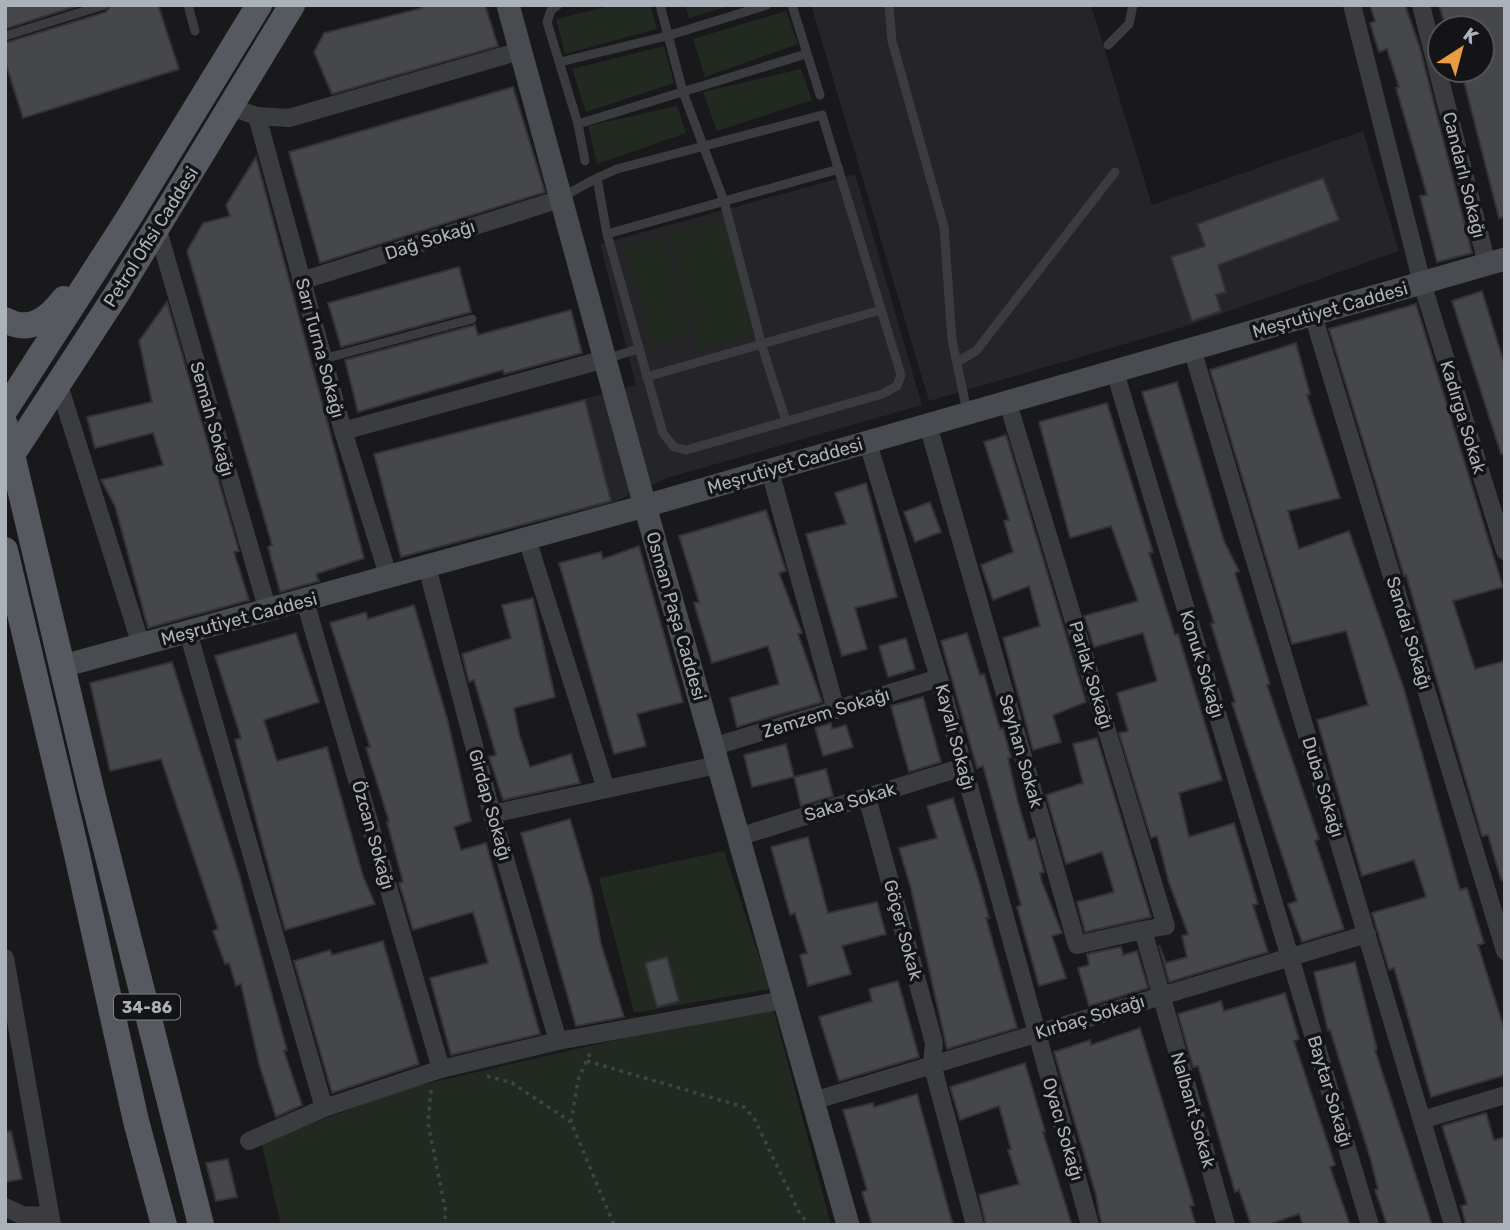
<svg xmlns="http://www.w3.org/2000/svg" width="1510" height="1230" font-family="Rubik,sans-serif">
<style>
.built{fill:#252528}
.green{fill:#212921}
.building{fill:#46474b;stroke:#333337;stroke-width:2}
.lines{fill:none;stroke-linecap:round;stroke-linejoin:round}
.path{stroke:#404347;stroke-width:3.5;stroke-dasharray:3.5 5;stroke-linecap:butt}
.service{stroke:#3a3c40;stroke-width:9}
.minor{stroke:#3a3c40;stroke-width:18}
.secondary{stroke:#484b50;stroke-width:23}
.primary{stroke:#56595f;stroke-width:26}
.labels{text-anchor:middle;stroke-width:7;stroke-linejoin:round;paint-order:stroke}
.shield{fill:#141416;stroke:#7e8389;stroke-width:2}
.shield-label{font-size:16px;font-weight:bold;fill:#acb2ba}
.street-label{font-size:18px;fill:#acb2ba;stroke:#141416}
</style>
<rect width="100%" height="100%" fill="#19191b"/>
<g class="built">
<polygon points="811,5 1091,5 1152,205 1363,131 1399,251 1190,325 929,401"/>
<polygon points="855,174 922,405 667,478 612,503 401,557 374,454 636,385 600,244"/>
</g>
<g class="green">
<polygon points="614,5 650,5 657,29 565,54 556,19"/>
<polygon points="685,5 733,5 689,18"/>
<polygon points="786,11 798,44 705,77 693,39"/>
<polygon points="664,46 674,83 586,112 572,69"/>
<polygon points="801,69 812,100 717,131 703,92"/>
<polygon points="677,106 686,133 597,164 588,126"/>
<polygon points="733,217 762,333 698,349 669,232"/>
<polygon points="665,236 691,335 652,345 626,246"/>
<polygon points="724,851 770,989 634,1013 599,878"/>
<polygon points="774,1011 831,1225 281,1225 261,1142 408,1088 628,1037"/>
</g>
<g class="building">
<polygon points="5,5 80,5 5,29"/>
<polygon points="111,5 158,5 179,69 23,118 5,61 5,43 106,12"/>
<polygon points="421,5 485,5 498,46 332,94 314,52 324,33 422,8"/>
<polygon points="1370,5 1405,5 1420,48 1472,253 1437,262 1420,196 1427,195 1396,88 1399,87 1387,49 1379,52 1370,23 1375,21"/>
<polygon points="1439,5 1505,5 1505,217 1499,218 1461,70 1482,70 1482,28 1446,28"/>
<polygon points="513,87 545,192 320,263 289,152"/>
<polygon points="256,157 364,558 316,574 319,581 280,592 268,547 272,545 187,251 203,223 230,216 226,205"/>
<polygon points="1323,178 1339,220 1218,265 1226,292 1216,295 1221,311 1192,321 1171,257 1205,246 1197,224"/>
<polygon points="459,267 471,312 341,347 328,303"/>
<polygon points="1482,291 1505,366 1505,454 1501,454 1452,301"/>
<polygon points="167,302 239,551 234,552 249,600 148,628 115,506 101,480 163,465 153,433 95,448 87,417 152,402 139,341"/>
<polygon points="1416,304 1503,587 1453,601 1475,669 1505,661 1505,879 1501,880 1488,835 1482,836 1406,575 1404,576 1329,329"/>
<polygon points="571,310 582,353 504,374 503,370 358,412 345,360 475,325 478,335"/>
<polygon points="1296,343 1310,394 1307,395 1340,498 1288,511 1299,549 1349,531 1404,689 1460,890 1467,888 1484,943 1478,945 1505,1031 1505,1075 1431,1097 1394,968 1389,970 1372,913 1426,897 1414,860 1362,876 1317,720 1368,705 1346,631 1292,644 1210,370"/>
<polygon points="1177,382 1224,541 1239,571 1235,573 1270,684 1267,685 1319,839 1315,841 1344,929 1302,942 1288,904 1297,901 1232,703 1235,702 1211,624 1214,623 1142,392"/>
<polygon points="585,400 611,501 401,557 374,454"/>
<polygon points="1107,403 1153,552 1149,553 1175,635 1178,634 1222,780 1179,793 1189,837 1234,823 1258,904 1253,905 1268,952 1169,982 1159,945 1166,963 1187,957 1182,936 1188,934 1169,883 1157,836 1151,838 1119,733 1128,731 1117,693 1157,681 1143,633 1094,647 1084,616 1138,601 1111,526 1070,538 1039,422"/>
<polygon points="1006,435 1086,702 1053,715 1061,742 1033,750 1003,638 1040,626 1029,586 993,600 981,565 1013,552 1004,521 1009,520 984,442"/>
<polygon points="866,483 897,597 855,608 867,649 842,656 806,534 846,524 835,493"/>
<polygon points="930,502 941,532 915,542 904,512"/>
<polygon points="766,510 786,571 779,573 802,633 798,634 822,702 737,727 730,698 779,684 768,646 712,663 694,603 699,602 679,536"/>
<polygon points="639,546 683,702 637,714 646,746 614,754 559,563 601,552 603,559"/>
<polygon points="533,598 555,697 514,708 519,734 530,767 571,754 580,783 503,800 489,757 496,755 474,680 469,682 462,654 511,638 502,605"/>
<polygon points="414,605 447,718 471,821 454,827 461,850 486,843 540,1034 451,1055 430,978 488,963 473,912 413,930 399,883 403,882 387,822 389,821 366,748 370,747 330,623 366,612 368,619"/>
<polygon points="296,633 319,702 264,720 277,761 327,747 363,876 375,904 285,930 235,740 241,738 215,656"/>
<polygon points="967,633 980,675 984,674 1000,729 1003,728 1011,757 1008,758 1018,802 1029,840 1035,838 1044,872 1040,873 1042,882 1062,933 1052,936 1066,978 1039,986 1017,907 1021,905 983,766 977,768 941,641"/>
<polygon points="906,638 915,669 888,677 879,646"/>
<polygon points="172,662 239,874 287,1050 284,1051 302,1105 276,1117 259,1064 241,984 236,986 229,963 225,964 213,931 218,929 161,759 110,771 90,683"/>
<polygon points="923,697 941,762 909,772 891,706"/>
<polygon points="831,723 832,729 846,725 853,747 823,756 815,728"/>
<polygon points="1097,738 1151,917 1085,932 1077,902 1114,892 1102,852 1066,864 1046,795 1083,783 1073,744"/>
<polygon points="786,744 794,777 752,787 744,755"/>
<polygon points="826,769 833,796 801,806 794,777"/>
<polygon points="953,798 979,881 989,918 986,918 1017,1028 947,1049 911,889 899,848 937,838 927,806"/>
<polygon points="570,819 592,893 601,944 624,1017 576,1026 521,833"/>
<polygon points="808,837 828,913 877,902 886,934 842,946 851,974 808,986 800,955 807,953 795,913 790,915 771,847"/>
<polygon points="383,941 419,1064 332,1093 294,961 330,950 332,955"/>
<polygon points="1121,947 1123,955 1137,951 1148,988 1089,1006 1078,968 1089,965 1087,954"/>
<polygon points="667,957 679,1001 657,1007 645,963"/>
<polygon points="1355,962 1377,1049 1375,1050 1432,1225 1387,1225 1375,1190 1378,1189 1371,1161 1330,1030 1328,1031 1314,972"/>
<polygon points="898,981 919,1057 839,1081 819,1017 872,1001 869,989"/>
<polygon points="1285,993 1299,1039 1294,1041 1335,1165 1330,1167 1350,1225 1303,1225 1299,1214 1267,1225 1251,1225 1239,1190 1235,1192 1198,1066 1193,1067 1178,1014 1221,1001 1224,1011"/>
<polygon points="1140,1028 1194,1205 1190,1206 1196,1225 1102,1225 1099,1213 1096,1195 1054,1052 1090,1040 1091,1045"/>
<polygon points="1025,1063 1045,1131 1043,1132 1072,1225 986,1225 979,1195 1019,1184 1008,1150 1011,1149 999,1106 960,1120 950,1087"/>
<polygon points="917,1094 953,1225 872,1225 862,1192 867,1190 843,1110 873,1103 874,1107"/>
<polygon points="1486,1113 1494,1140 1505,1137 1505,1225 1466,1225 1461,1206 1467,1204 1442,1126"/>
<polygon points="11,1131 22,1179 5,1182 5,1132"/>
<polygon points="228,1159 237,1197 216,1201 206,1163"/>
</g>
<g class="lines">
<g class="path">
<polyline points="587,1061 744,1107 754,1118 799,1212 809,1225"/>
<polyline points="487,1076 512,1083 571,1122 614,1225"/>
<polyline points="431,1090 428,1123 446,1213 444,1225"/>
<polyline points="571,1122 578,1080 591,1051"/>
</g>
<g class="service">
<polyline points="188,5 195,31"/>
<polyline points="558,5 551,10 547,22 578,124 585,161"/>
<polyline points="660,5 683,92 724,201 762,346 786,421"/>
<polyline points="792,5 820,95"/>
<polyline points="889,5 892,41 944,227 952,340 967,411"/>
<polyline points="5,36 104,5"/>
<polyline points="1108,45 1129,24 1133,5"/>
<polyline points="560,62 667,36 767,5"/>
<polygon points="822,115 901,375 897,386 882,394 686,450 674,447 663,433 607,234 597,178 617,169"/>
<polyline points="578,124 806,54"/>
<polyline points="562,197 597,178"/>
<polyline points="607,234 839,169"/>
<polyline points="323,359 472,319"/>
<polyline points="606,359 638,349"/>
<polyline points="957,362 976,351 1115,172"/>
<polyline points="646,377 881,310"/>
</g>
<g class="minor">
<polyline points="1352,5 1422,283 1505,551"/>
<polyline points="1421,5 1487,264"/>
<polyline points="230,107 257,116 289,118 520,51"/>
<polyline points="257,116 343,431 389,578"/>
<polyline points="157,227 268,611"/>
<polyline points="301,281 560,199"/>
<polyline points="1313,315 1505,951"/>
<polyline points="1192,349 1453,1225"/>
<polyline points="1115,372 1370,1225"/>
<polyline points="58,382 141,645"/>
<polyline points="1008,403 1166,926 1143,930"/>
<polyline points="928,425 1077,945 1143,930 1226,1225"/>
<polyline points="343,431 605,359"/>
<polyline points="868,443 939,678 1090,1225"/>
<polyline points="770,471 836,710"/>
<polyline points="527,539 606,789"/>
<polyline points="427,567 492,814 558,1041"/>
<polyline points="305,601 441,1069"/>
<polyline points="188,632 324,1108"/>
<polyline points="712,747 939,678"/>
<polyline points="867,797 934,1043 932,1064 975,1225"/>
<polyline points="492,814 717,765"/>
<polyline points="738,837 963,767"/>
<polyline points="5,958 52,1225"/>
<polyline points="813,1101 1367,934"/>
<polyline points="1422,1120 1505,1095"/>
<polyline points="249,1141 324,1108 441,1069 558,1041 784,1000"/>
<polyline points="5,1207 22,1215 50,1216"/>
</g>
<g class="secondary">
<polyline points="508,5 645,506 848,1225"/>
<polyline points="63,666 645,506 1505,259"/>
</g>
<g class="primary">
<path d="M 5,320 C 30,334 48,319 64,299"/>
<polyline points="5,410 128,219 259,5"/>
<polyline points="5,425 91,789 201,1225"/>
<polyline points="8,461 116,295 292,5"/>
<polyline points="5,550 76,850 136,1121 164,1225"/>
</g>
</g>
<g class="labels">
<rect class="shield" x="114" y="994.5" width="66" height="25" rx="5"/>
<g class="shield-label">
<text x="147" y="1013">34-86</text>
</g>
<g class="street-label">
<text transform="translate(1464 175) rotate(76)" y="6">Candarlı Sokağı</text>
<text transform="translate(151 237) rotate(-58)" y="6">Petrol Ofisi Caddesi</text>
<text transform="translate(430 240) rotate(-18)" y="6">Dağ Sokağı</text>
<text transform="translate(1330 310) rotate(-16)" y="6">Meşrutiyet Caddesi</text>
<text transform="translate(320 348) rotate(75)" y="6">Sarı Turna Sokağı</text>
<text transform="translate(1463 417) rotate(73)" y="6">Kadırga Sokak</text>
<text transform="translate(212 419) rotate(74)" y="6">Semah Sokağı</text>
<text transform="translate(785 466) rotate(-16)" y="6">Meşrutiyet Caddesi</text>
<text transform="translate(676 616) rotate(74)" y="6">Osman Paşa Caddesi</text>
<text transform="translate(239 619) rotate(-15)" y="6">Meşrutiyet Caddesi</text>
<text transform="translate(1409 633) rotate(73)" y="6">Sandal Sokağı</text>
<text transform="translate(1202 664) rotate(73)" y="6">Konuk Sokağı</text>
<text transform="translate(1091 675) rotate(73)" y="6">Parlak Sokağı</text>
<text transform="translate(826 713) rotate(-17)" y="6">Zemzem Sokağı</text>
<text transform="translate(955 737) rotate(75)" y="6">Kayalı Sokağı</text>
<text transform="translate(1021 751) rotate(74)" y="6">Seyhan Sokak</text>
<text transform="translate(1323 787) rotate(73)" y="6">Duba Sokağı</text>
<text transform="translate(850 802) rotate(-17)" y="6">Saka Sokak</text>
<text transform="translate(490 805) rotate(74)" y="6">Girdap Sokağı</text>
<text transform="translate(373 835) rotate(74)" y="6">Özcan Sokağı</text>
<text transform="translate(903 930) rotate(75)" y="6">Göçer Sokak</text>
<text transform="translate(1090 1017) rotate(-17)" y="6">Kırbaç Sokağı</text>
<text transform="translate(1330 1091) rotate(73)" y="6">Baytar Sokağı</text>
<text transform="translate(1193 1110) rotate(74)" y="6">Nalbant Sokak</text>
<text transform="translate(1063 1129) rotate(74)" y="6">Oyacı Sokağı</text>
</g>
</g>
<rect width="1510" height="1230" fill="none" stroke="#acb2ba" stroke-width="14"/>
<g transform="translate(1461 49) rotate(36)"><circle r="33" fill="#141416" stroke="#515358" stroke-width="2"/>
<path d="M0-5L12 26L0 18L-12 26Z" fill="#e99d43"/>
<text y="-10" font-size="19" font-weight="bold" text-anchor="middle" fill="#acb2ba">K</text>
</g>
</svg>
